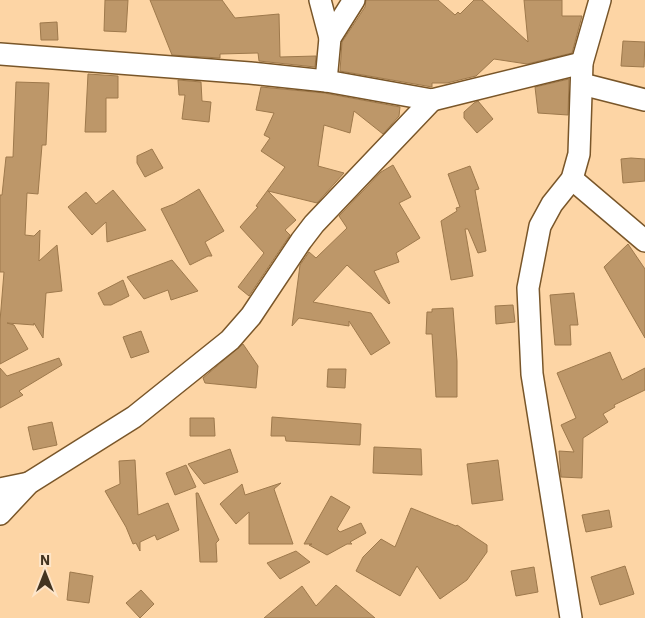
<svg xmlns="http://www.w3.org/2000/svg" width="645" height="618" font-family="'IBM Plex Sans',sans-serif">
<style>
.building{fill:#bd9769;stroke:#9e794c}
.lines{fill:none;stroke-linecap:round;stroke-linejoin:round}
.minor-casing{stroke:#795629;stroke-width:24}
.minor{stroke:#fff;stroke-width:21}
</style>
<rect width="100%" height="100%" fill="#fdd5a5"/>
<g class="building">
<polygon points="105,0 128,0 126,32 104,31"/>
<polygon points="150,0 222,0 235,18 279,14 280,57 316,56 315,67 259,61 258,53 220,54 220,58 172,55"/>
<polygon points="366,0 438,0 455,15 458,12 460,14 474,0 482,0 528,42 524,0 562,0 562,16 582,16 572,53 527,64 494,59 476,76 447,83 432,83 432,87 340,71 342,42 365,7"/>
<polygon points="57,22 58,40 41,40 40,23"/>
<polygon points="623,41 645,42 644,67 621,66"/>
<polygon points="88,74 118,76 118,98 106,98 106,132 85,132"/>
<polygon points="569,79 568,115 538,113 535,87"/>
<polygon points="178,80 201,82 202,101 211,102 209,122 182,119 185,95 179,95"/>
<polygon points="16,82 49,83 46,145 42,145 38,194 27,193 25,235 34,236 40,230 39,261 57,245 62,291 46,293 43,338 34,323 34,325 7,323 14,325 28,349 0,364 0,321 4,272 0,272 0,195 2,195 6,157 13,157"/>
<polygon points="261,87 324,93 400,107 399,116 383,134 354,111 350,133 324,125 318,166 344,173 317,203 268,191 296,220 285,230 290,235 249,296 238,287 264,253 240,227 258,207 256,206 285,167 261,151 270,138 264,135 274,113 256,110"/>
<polygon points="478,101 493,119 477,133 464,118 464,112 474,103"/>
<polygon points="152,149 163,168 145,177 137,163 137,156"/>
<polygon points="631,158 645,159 645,181 623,183 621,159"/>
<polygon points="393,165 411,197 399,203 420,238 396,253 399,262 374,271 390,303 389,304 347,265 313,302 371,313 390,343 371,355 349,321 349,326 299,318 292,326 300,265 309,252 316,258 347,228 339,216 381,172"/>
<polygon points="470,166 479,189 475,190 486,251 478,253 468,229 465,229 473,276 451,280 441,221 457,211 456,208 460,207 448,174"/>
<polygon points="199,189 224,231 205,242 212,256 208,256 190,265 161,209 174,204"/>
<polygon points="113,190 146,230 107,242 106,222 92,235 68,207 86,192 96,204"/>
<polygon points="628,244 645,269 645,338 604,267"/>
<polygon points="172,260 198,291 171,300 168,290 144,299 127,277"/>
<polygon points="123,280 129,296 111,305 104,305 98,293"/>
<polygon points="574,293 578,325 570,325 571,345 555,345 550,295"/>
<polygon points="513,305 515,322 496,324 495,306"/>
<polygon points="453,308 457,361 457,397 436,397 432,334 426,334 427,312 432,312 432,309"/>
<polygon points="141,331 149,352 131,358 123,337"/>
<polygon points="243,344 258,366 256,388 205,383 203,378"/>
<polygon points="610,352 622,380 645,368 645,390 614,405 615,407 603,414 608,422 583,438 582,478 561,477 559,451 574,452 561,425 576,418 557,373"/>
<polygon points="59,358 62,365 19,391 23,395 0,408 0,368 7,376"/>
<polygon points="328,369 346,369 345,388 327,387"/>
<polygon points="272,417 361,424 360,445 286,441 285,436 271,436"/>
<polygon points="190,418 214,418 215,436 190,436"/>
<polygon points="52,422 57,445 33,450 28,427"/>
<polygon points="374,447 421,449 422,475 373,473"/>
<polygon points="230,449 238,472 204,484 188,464"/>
<polygon points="135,460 138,515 168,503 179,530 157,540 155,535 140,542 140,551 136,543 133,544 126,527 105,491 120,484 119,461"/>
<polygon points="498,460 503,500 472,504 467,464"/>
<polygon points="186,465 196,487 175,495 166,473"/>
<polygon points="281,483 274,489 293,544 249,544 249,512 236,524 220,504 242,484 245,495"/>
<polygon points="196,493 198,493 219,540 216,543 217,562 200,562"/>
<polygon points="331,496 350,507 337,529 340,532 361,523 366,533 350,542 352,544 347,544 327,555 309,545 312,544 304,544"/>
<polygon points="411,508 456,526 457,525 487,545 487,552 467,580 440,599 417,566 400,596 356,571 363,557 381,539 395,547"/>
<polygon points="609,510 612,527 586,532 582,515"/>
<polygon points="296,551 310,562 280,579 267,563"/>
<polygon points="625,566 634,594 600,605 591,577"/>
<polygon points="534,567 538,592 516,596 511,571"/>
<polygon points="70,572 93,576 89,603 67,600"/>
<polygon points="336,585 375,618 264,618 302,586 316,606"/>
<polygon points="141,590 154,604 140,618 126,603"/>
</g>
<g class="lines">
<defs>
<g id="minor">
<polyline points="320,0 330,38"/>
<polyline points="0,54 250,73 326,81 432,100 582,63"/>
<polyline points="326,81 330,38 354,0"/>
<polyline points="582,84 645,100"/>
<polyline points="572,179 645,241"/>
<polyline points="0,489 29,483"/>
<polyline points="0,514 29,483 134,417 230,340 251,316 301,241 314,224 432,100"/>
<polyline points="571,618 532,374 528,288 540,226 552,204 572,179 579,154 582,63 600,0"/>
</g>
</defs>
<use href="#minor" class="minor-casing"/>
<use href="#minor" class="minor"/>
</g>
<g transform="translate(45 573)" stroke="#fde5c9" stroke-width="4" paint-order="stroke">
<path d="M0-4L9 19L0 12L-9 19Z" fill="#433420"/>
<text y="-8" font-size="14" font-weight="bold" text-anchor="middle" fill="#433420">N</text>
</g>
</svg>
